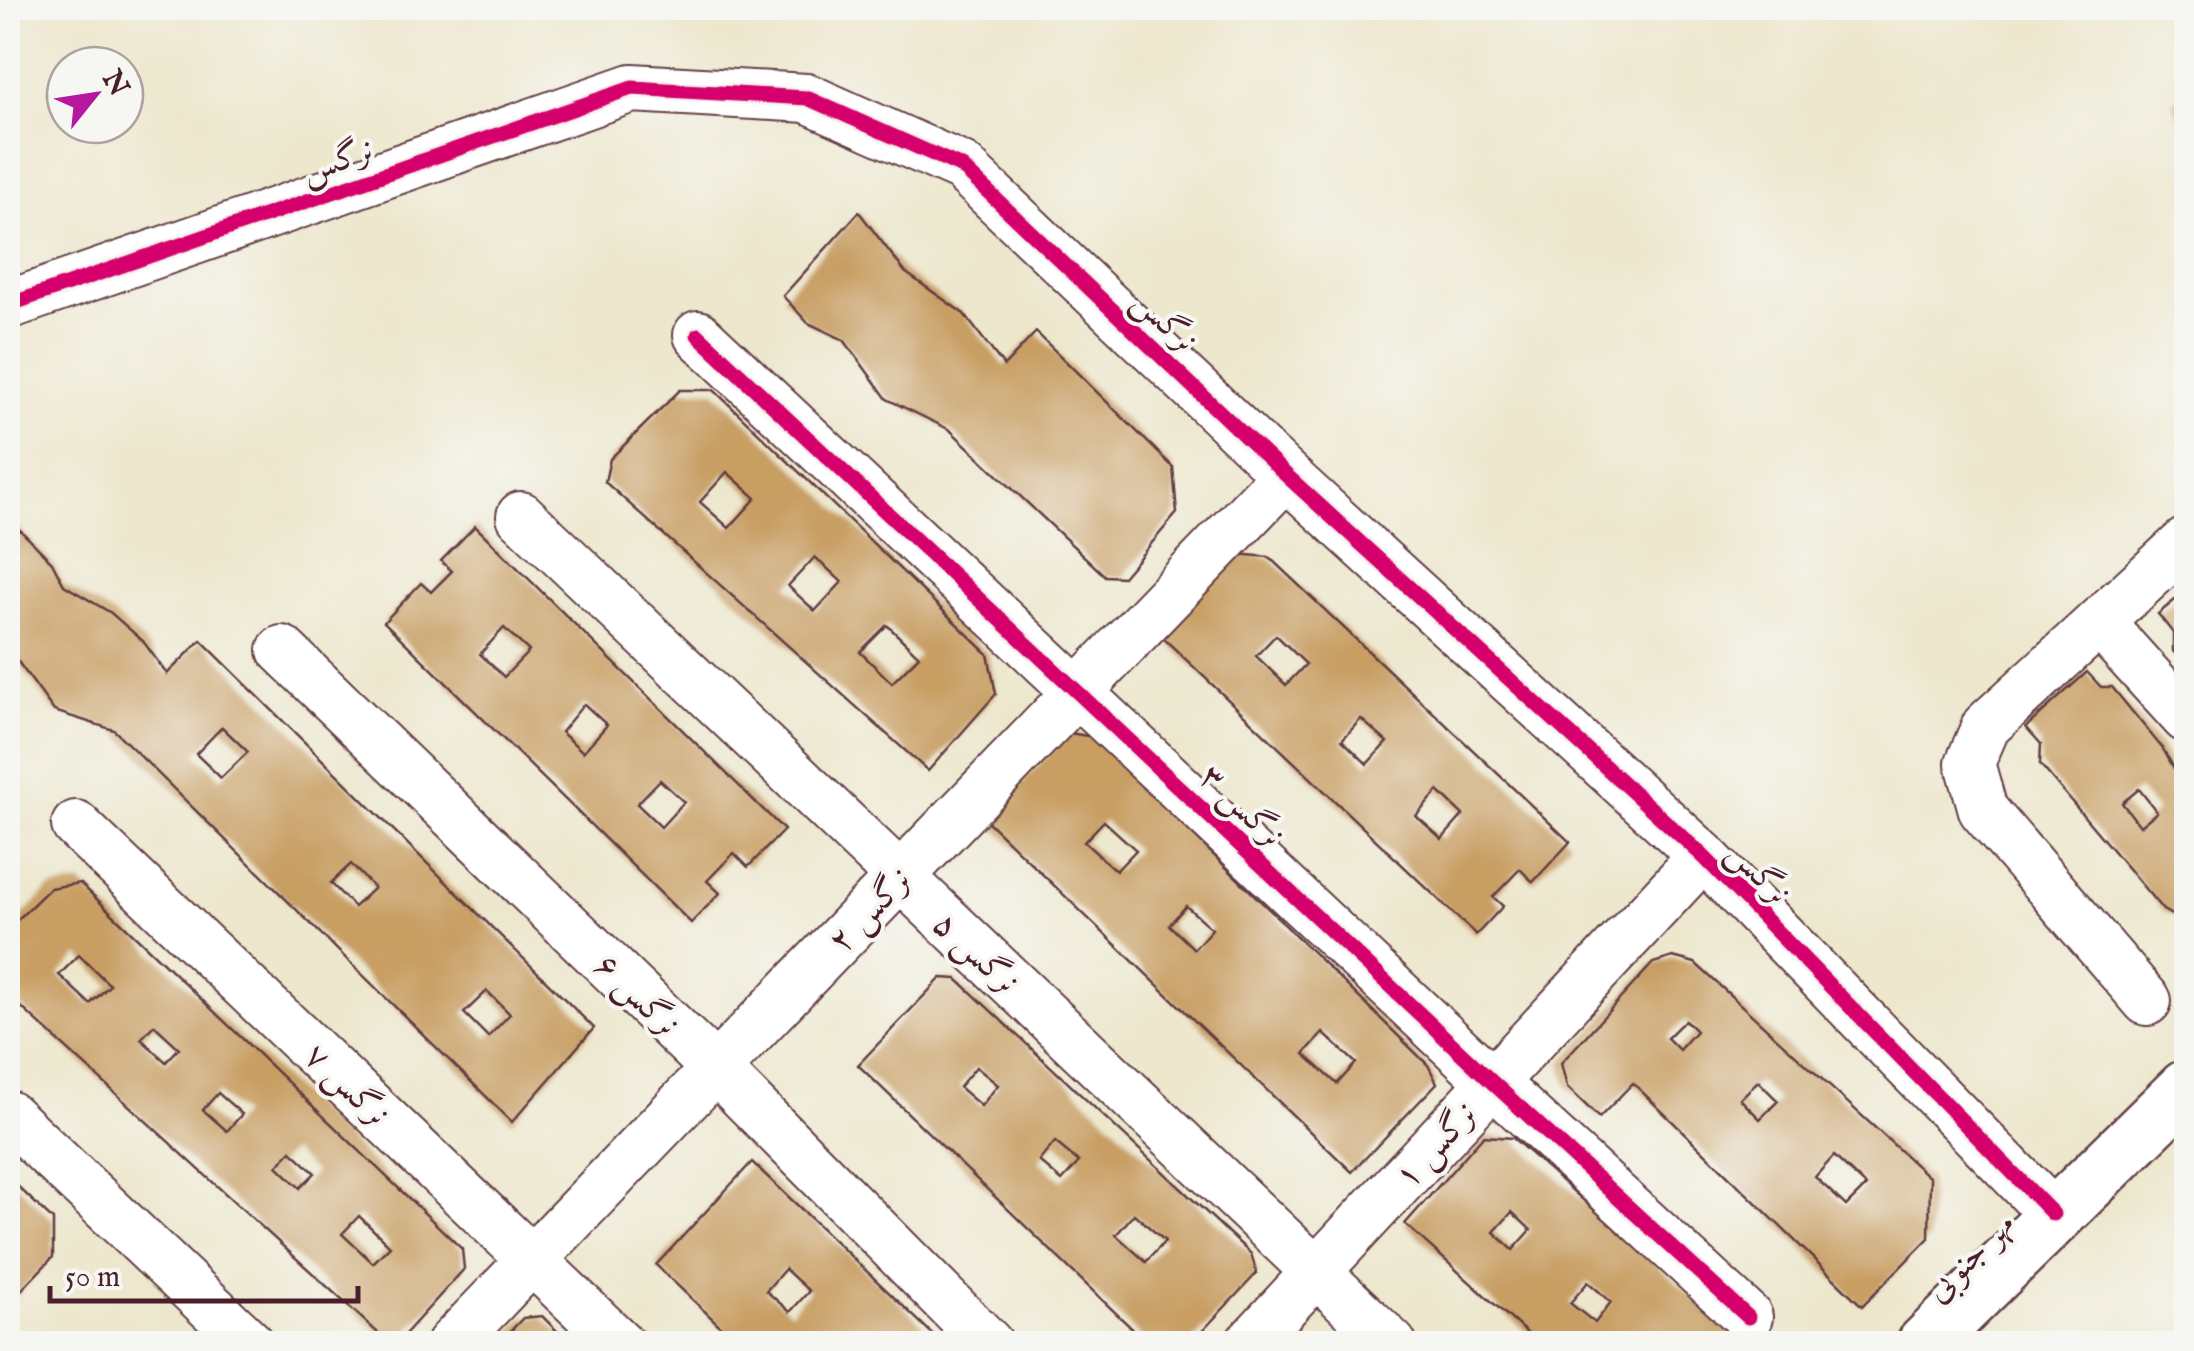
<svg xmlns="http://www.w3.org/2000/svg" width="2194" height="1351" font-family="'IM FELL English',Amiri,serif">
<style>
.building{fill:#c89e64;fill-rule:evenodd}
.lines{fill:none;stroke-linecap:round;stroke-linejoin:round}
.street-casing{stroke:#623d43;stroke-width:52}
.secondary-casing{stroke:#623d43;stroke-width:60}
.street{stroke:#fff;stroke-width:48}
.secondary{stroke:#fff;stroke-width:55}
.cycleway-casing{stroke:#f6f6f2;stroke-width:21}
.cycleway{stroke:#d6006c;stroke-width:15}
.labels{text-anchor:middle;stroke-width:8;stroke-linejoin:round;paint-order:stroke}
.street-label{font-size:35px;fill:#4a1f2b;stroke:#f6f6f2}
</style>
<rect width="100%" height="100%" fill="#f6f6f2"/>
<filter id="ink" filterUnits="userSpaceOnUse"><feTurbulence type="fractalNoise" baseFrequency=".01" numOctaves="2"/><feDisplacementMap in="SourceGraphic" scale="20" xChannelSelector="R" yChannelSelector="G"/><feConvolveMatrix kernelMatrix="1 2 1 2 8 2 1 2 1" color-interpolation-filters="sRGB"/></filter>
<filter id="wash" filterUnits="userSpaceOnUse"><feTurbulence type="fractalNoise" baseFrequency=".0048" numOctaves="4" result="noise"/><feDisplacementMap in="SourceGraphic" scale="40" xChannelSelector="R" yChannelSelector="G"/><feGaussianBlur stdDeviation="2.25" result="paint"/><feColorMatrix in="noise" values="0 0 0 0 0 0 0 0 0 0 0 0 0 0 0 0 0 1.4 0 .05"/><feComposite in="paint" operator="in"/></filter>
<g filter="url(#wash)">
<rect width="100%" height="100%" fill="#ede7cd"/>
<g id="blocks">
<g class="building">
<polygon points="2186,96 2186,136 2173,102"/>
<polygon points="859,212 905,272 964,314 1004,366 1036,332 1173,467 1177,513 1123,577 1105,576 950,430 887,399 844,340 808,323 783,296"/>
<path d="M 680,390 L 714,390 L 988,654 L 996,694 L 928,771 L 605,482 L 610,459 ZM 727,472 L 756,498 L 729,528 L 700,502 ZM 815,557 L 842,582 L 815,611 L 788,586 ZM 887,625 L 919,656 L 892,683 L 860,652 Z"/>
<path d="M 8,518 L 52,562 L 64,585 L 111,613 L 143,641 L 167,674 L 201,640 L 594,1028 L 512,1122 L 114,730 L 54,711 L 8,648 ZM 222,727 L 248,752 L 221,778 L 196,754 ZM 351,864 L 374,888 L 354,907 L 331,883 ZM 487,991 L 510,1014 L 488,1037 L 464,1013 Z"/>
<path d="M 475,526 L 784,830 L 748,867 L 734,853 L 707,881 L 720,893 L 691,923 L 384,622 L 421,583 L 431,592 L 452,571 L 441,561 ZM 504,628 L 529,651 L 504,677 L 480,654 ZM 584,704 L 607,725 L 583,752 L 561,732 ZM 660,780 L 684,802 L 661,827 L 637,804 Z"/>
<path d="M 1235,554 L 1269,557 L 1570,842 L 1533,882 L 1520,869 L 1493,897 L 1503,906 L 1476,935 L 1159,634 ZM 1276,635 L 1306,664 L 1286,685 L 1256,656 ZM 1361,719 L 1387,742 L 1367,764 L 1342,740 ZM 1438,791 L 1463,815 L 1442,839 L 1416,816 Z"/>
<polygon points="2186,591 2186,667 2173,651 2173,633 2158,614"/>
<path d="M 2087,672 L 2101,687 L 2112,687 L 2163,749 L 2176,772 L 2186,777 L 2186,923 L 2163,910 L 2040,764 L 2041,744 L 2026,727 ZM 2139,789 L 2157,812 L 2140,826 L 2122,803 Z"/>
<path d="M 1069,733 L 1093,737 L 1428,1065 L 1437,1083 L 1352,1172 L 986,820 ZM 1104,821 L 1136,850 L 1116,871 L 1084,842 ZM 1186,906 L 1212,929 L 1194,949 L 1169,925 ZM 1323,1033 L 1356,1063 L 1337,1084 L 1304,1054 Z"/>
<path d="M 80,883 L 462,1249 L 464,1269 L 396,1344 L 390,1344 L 8,995 L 8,929 L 50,888 ZM 79,955 L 110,985 L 90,1004 L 59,975 ZM 154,1025 L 179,1048 L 166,1062 L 141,1039 ZM 218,1093 L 242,1114 L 227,1131 L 203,1110 ZM 291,1151 L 315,1173 L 300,1188 L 277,1166 ZM 359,1216 L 390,1246 L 373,1263 L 342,1234 Z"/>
<path d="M 1673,957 L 1695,963 L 1930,1178 L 1929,1238 L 1862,1306 L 1633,1083 L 1599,1118 L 1567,1087 L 1561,1063 L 1653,963 ZM 1685,1020 L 1696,1031 L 1679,1050 L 1667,1038 ZM 1758,1081 L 1778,1101 L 1760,1119 L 1740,1099 ZM 1834,1156 L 1866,1186 L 1846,1206 L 1815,1177 Z"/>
<path d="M 941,978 L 957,979 L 1251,1254 L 1257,1273 L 1190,1344 L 1148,1344 L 858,1065 ZM 976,1067 L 998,1085 L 981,1106 L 959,1087 ZM 1055,1142 L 1079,1162 L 1062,1181 L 1039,1161 ZM 1134,1214 L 1165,1241 L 1146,1262 L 1116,1235 Z"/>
<path d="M 1483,1136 L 1513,1138 L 1746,1344 L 1539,1344 L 1405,1224 ZM 1512,1212 L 1531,1230 L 1513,1250 L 1494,1232 ZM 1588,1282 L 1611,1302 L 1595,1323 L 1570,1303 Z"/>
<path d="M 752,1162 L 943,1344 L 739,1344 L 656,1265 ZM 785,1269 L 809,1291 L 790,1312 L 766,1291 Z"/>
<polygon points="8,1177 53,1220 53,1257 8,1304"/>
<polygon points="542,1316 570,1344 498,1344 523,1318"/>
</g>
</g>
</g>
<g filter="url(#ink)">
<use href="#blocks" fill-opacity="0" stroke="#623d43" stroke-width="2.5"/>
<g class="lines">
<defs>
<g id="street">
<polyline points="8,305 632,88 807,98 962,167 1286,475 1703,856 2053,1214"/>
<polyline points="698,335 1492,1082 1748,1317"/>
<polyline points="521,516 1392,1344"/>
<polyline points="2099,622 2186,718"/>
<polyline points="282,650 716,1069 989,1344"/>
<polyline points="76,825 620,1344"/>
<polyline points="2147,1001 1983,810 1970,763 1986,726 2186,542"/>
<polyline points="8,1115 250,1344"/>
<polyline points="451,1344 1286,475"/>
<polyline points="1249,1344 1703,856"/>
</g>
<polyline id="secondary" points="1925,1344 2186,1088"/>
</defs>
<use href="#street" class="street-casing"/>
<use href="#secondary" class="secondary-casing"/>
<use href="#street" class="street"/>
<use href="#secondary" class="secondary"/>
<defs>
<g id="cycleway">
<polyline points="8,305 632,88 807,98 962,167 1286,475 1703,856 2053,1214"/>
<polyline points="698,335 1492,1082 1748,1317"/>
</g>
</defs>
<use href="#cycleway" class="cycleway-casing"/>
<use href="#cycleway" class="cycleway"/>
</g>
</g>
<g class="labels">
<g class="street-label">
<text transform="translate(337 159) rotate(-19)" y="12">نرگس</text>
<text transform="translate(1166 320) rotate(44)" y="12">نرگس</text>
<text transform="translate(1243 805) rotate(44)" y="12">نرگس ۳</text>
<text transform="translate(1760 872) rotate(46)" y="12">نرگس</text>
<text transform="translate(869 909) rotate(-46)" y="12">نرگس ۲</text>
<text transform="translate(977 952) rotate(43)" y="12">نرگس ۵</text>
<text transform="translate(638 994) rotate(44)" y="12">نرگس ۶</text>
<text transform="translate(348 1084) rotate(44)" y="12">نرگس ۷</text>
<text transform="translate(1435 1144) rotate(-47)" y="12">نرگس ۱</text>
<text transform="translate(1969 1256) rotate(-45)" y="12">مهر جنوبی</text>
</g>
</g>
<rect width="2194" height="1351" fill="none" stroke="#f6f6f2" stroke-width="40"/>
<g transform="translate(95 95) rotate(60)"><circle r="48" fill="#f6f6f2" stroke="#b1a0a2" stroke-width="2.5"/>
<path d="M0-8L18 38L0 25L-18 38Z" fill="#b5179e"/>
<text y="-15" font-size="28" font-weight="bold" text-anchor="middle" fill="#4a1f2b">N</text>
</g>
<path d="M50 1286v15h308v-15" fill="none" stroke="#4a1f2b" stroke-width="5"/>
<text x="65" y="1286" font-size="30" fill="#4a1f2b" stroke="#f6f6f2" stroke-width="8" paint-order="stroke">50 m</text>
</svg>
